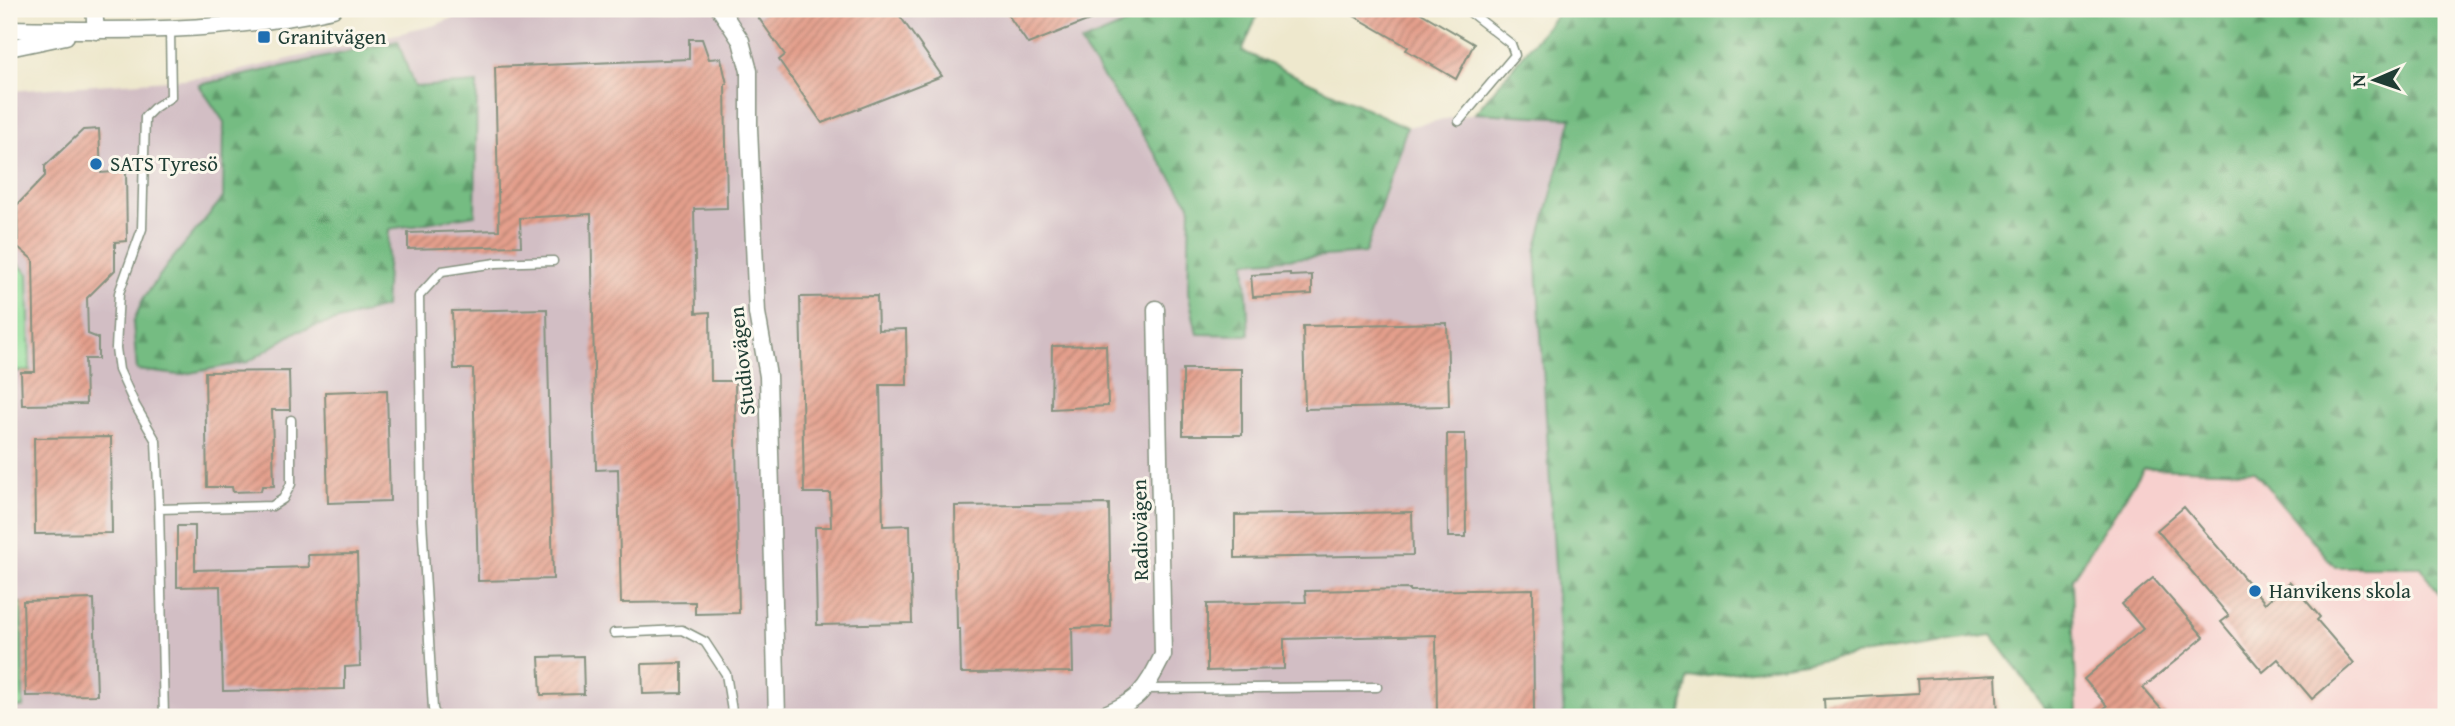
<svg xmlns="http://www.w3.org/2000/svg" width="2455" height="726" font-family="'Gentium Book Plus',serif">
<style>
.built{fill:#f7d0ce}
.industrial{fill:#d2bec4}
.grass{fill:#91dd9a;stroke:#588d67;stroke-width:2}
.forest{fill:url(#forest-firs);stroke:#4a7c5b;stroke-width:2}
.building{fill:url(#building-hatch)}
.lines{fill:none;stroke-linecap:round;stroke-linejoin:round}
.service-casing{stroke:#869280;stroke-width:11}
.minor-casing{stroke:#869280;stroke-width:19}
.service{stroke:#fff;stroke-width:8}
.minor{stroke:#fff;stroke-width:16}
.poi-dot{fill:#1f6fb2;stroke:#fbf7ec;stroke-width:2.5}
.labels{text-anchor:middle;stroke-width:6;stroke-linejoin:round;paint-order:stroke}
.poi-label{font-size:21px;fill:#1f3d34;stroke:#fbf7ec;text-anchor:start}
.street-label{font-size:21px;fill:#1f3d34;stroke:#fbf7ec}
</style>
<defs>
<pattern id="forest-firs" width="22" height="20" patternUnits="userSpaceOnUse" patternTransform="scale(1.75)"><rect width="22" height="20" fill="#74bc82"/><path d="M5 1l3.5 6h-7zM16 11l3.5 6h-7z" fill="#5f9a6b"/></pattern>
<pattern id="building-hatch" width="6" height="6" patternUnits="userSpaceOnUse" patternTransform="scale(1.75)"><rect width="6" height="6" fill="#e49f8c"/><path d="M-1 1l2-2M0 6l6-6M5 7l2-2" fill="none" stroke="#b88373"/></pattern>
</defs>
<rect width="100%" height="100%" fill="#fbf7ec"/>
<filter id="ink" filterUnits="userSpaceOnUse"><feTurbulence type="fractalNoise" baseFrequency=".0143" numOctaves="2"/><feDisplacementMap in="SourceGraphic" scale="14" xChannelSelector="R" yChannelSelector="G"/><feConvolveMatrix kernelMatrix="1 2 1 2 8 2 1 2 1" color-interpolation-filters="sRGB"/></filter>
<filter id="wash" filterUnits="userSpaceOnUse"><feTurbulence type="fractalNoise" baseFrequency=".00686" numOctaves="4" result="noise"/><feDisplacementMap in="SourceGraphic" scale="28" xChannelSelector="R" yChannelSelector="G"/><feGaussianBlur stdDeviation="1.57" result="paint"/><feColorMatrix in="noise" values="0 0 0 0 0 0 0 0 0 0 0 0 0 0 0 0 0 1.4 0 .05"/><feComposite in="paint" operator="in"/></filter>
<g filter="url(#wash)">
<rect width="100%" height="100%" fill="#eee8cd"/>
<polygon class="built" points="2144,468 2254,471 2335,567 2421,567 2446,604 2446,717 2077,717 2072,579"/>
<polygon class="industrial" points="472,9 1162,9 1080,44 1190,205 1188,292 1249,335 1244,262 1365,252 1407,127 1475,113 1572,118 1536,251 1564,717 9,717 9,91 211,77 436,25"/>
<g class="grass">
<polygon points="9,250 13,254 14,260 28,274 30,371 9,372"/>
<polygon points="9,603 21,603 23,707 9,707"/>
</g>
<g class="forest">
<polygon points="1162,9 1260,9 1242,51 1407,127 1365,253 1245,262 1249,335 1197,334 1188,292 1190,205 1080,43"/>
<polygon points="1561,9 2446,9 2446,604 2421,567 2335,567 2254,471 2144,468 2072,579 2077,717 2051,717 1992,635 1688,679 1680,717 1564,717 1536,251 1572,118 1475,113"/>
<polygon points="398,41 414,87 477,83 475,215 389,229 385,307 296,332 248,362 179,375 137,370 133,323 143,299 168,264 223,198 224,122 199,85"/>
</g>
<g id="blocks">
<g class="building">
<polygon points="770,9 895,9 942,76 822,123 779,60 785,55 758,17"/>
<polygon points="1004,9 1115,9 1115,10 1028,44"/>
<polygon points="1342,9 1414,9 1474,44 1456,79 1406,50 1408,47"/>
<polygon points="689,39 702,39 709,59 721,58 727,84 725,84 727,208 694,209 696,313 710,312 711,381 735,381 739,613 695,614 695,602 621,603 618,469 596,470 591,214 520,218 521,246 408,249 408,233 499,230 495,67 689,59"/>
<polygon points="99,129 101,173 126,171 127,241 115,242 115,270 87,298 88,334 98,338 98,359 85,359 86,404 22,405 21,372 35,372 33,260 18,247 17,205 45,176 45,166 83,130"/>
<polygon points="1290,273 1290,276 1312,275 1312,294 1253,297 1251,275"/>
<polygon points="877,296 878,330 906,329 907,385 880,385 883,526 910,525 912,623 817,625 815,527 831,527 830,493 804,493 800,297"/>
<polygon points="547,309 553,579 478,581 473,369 454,369 452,311"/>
<polygon points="1447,323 1449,406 1305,409 1303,326"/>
<polygon points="1106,345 1108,406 1051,409 1052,346"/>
<rect x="1183" y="369" width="59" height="66"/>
<polygon points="289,371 290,410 272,410 274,486 262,486 261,491 233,492 232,487 207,487 205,372"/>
<polygon points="387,390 390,501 328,503 325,392"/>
<polygon points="1447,434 1465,434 1466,537 1448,537"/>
<polygon points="111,437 112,533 35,534 34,438"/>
<polygon points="1109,504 1111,627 1072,628 1073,672 961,673 960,629 957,629 955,506"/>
<polygon points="2184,507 2265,603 2290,582 2320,617 2317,620 2354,663 2312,699 2278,659 2263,672 2221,622 2229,616 2157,530"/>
<polygon points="1412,512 1413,555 1235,558 1235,515"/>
<polygon points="177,526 195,526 195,570 309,567 308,555 357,554 360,666 345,667 345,689 223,691 220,586 177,587"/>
<polygon points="2153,578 2204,637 2143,688 2168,717 2093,717 2107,706 2084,679 2143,629 2122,604"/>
<polygon points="1410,589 1410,591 1533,589 1534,717 1437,717 1436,635 1284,639 1284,669 1207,671 1207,604 1306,602 1305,591"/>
<polygon points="94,599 97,695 26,696 23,601"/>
<polygon points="583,656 584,694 541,695 539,657"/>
<polygon points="682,663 682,693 643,694 642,664"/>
<polygon points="1996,675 1998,717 1825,717 1824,699 1918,694 1917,679"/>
</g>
</g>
</g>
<g filter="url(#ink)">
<use href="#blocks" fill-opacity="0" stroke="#869280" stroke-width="2"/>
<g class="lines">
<defs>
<g id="service">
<polyline points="1459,121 1515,55 1511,44 1466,9"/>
<polyline points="159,509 156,441 135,405 119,370 116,348 119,293 142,229 145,117 154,108 171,97 170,30"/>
<polyline points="614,633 682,630 705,642 726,674 733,717"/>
<polyline points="1146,689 1377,687"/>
<polyline points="164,717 159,509 272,506 283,499 291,484 291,420"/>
<polyline points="436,717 433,709 422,520 419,296 442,271 496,263 553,261"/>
</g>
<g id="minor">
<polyline points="94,9 96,31"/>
<polyline points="720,9 741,41 749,71 749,128 757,313 768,376 777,717"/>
<path d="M 9,29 C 117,31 226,33 333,9"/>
<polyline points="9,48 66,36"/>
<path d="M 1098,717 C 1139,701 1144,693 1163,655 L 1156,309"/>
</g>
</defs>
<use href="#service" class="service-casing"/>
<use href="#minor" class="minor-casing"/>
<use href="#service" class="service"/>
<use href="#minor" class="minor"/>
</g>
</g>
<g class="poi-dot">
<rect x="257" y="30" width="14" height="14" rx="3.5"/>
<circle cx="96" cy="164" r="7"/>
<circle cx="2255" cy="591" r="7"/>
</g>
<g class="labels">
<g class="poi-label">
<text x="278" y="44">Granitvägen</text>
<text x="110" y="171">SATS Tyresö</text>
<text x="2269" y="598">Hanvikens skola</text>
</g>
<g class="street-label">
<text transform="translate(742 361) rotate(-96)" y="7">Studiovägen</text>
<text transform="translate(1140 530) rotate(-91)" y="7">Radiovägen</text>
</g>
</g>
<rect width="2455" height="726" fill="none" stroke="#fbf7ec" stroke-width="35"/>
<g transform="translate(2375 80) rotate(268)" stroke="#fbf7ec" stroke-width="5" paint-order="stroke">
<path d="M0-5L12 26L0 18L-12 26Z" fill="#1f3d34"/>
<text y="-10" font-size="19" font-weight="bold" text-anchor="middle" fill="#1f3d34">N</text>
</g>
</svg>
